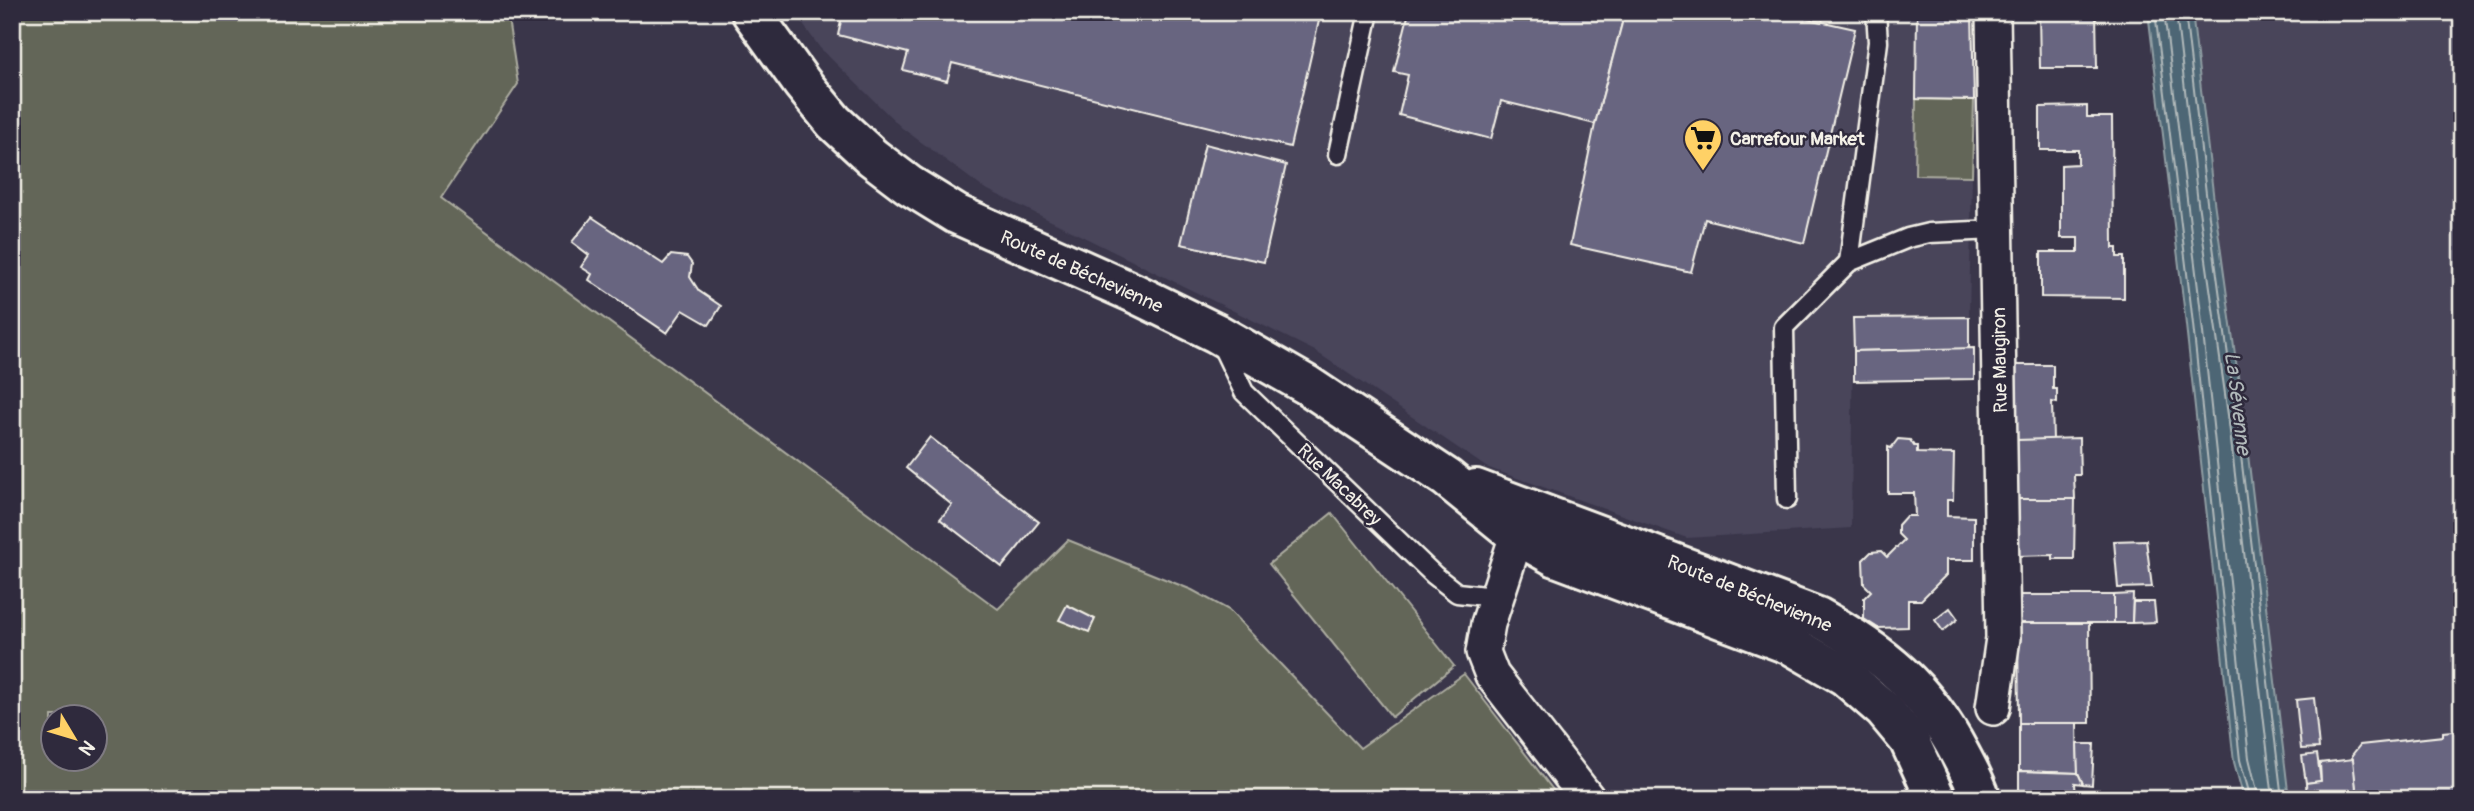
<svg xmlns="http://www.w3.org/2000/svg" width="2474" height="811" font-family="Pangolin,sans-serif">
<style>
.built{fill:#48445a}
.green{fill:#636658;stroke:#acaca0;stroke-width:2;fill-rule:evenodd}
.water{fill:#4d6675;stroke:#909ea3;stroke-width:2}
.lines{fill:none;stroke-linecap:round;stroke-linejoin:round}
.shore{stroke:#b1b9ba;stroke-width:2}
.building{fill:#676580;stroke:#f4f1e8;stroke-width:2}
.service-casing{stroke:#f4f1e8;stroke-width:23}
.minor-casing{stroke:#f4f1e8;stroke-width:38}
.tertiary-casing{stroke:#f4f1e8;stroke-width:44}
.service{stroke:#2f2a3d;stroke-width:18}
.minor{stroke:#2f2a3d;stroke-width:33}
.tertiary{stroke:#2f2a3d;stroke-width:38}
.labels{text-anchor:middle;stroke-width:5;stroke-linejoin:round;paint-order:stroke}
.poi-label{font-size:19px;font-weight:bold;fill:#f4f1e8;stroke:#2f2a3d;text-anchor:start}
.street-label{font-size:19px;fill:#f4f1e8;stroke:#2f2a3d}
.water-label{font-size:21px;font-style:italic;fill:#b1b9ba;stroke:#2f2a3d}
</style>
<rect width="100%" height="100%" fill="#3a364a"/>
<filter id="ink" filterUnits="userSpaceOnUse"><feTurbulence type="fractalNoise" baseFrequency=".0143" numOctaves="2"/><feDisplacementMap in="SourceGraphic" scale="14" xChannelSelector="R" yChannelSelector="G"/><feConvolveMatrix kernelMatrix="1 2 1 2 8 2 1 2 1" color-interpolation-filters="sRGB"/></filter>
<g filter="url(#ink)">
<g class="built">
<polygon points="794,12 1917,12 1915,175 1972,176 1969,317 1853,318 1851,528 1687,538 1486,467 1315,351 982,187 902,128 820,48"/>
<polygon points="2192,12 2462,12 2462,799 2289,799 2243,413 2214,201"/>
</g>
<g class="green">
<path d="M 12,12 L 507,12 L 518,84 L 441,198 L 998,609 L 1068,540 L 1192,590 L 1229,610 L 1360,748 L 1464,674 L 1560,799 L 12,799 ZM 52,716 L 94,716 L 94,758 L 52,758 Z"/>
<polygon points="1916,99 1974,100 1972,176 1915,175"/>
<polygon points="1332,513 1454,666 1392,717 1269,564"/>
</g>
<polygon class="water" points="2148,12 2192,12 2214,201 2243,413 2289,799 2244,799 2234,762 2184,307"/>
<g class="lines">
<g class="shore">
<polyline points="2155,12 2191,306 2240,760 2251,799"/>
<polyline points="2164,12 2200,305 2249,758 2259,799"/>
<polyline points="2176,12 2198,203 2228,415 2273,799"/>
<polyline points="2185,12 2207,202 2236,414 2282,799"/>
</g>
</g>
<g class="building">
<polygon points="843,12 1321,12 1290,147 952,63 947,81 903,70 908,53 838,35"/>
<polygon points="1409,12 1625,12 1595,124 1501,101 1491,139 1399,115 1408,75 1394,72"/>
<polygon points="1625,12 1779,12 1855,29 1804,243 1705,219 1691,272 1570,245 1595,124"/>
<polygon points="1793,12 1824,12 1822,22 1792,16"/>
<polygon points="1917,12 1972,12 1974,100 1916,99"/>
<polygon points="2039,12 2096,12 2097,68 2040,68"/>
<polygon points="2087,106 2087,117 2112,117 2113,248 2117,248 2117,257 2124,257 2124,298 2041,297 2041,252 2078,252 2078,238 2061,238 2061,165 2078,164 2078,150 2040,150 2040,107"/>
<polygon points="1205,144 1286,165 1264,262 1181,244"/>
<polygon points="592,217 663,264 671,255 687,257 692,264 690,277 699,291 721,306 709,325 683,310 667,333 589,280 592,274 581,267 589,255 572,242"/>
<polygon points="1969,317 1969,349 1854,351 1853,318"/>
<polygon points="1974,348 1974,379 1854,381 1854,351"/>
<polygon points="2016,365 2053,365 2053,389 2057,389 2057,403 2052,402 2053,440 2017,440"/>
<polygon points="930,437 1039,522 1002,567 940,519 952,505 906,468"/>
<polygon points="2079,438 2080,475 2074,475 2075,499 2018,499 2017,440"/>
<polygon points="1898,439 1910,440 1914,446 1917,446 1917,453 1954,454 1953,500 1947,500 1947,516 1974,517 1974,560 1946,560 1946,575 1921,600 1908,600 1908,627 1878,628 1864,619 1864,598 1871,591 1864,584 1863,560 1871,552 1881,551 1887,557 1904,540 1898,534 1898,525 1906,516 1915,516 1914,493 1888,493 1888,447 1891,448"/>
<polygon points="2018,499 2075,499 2074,559 2053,559 2053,555 2018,556"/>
<polygon points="2146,540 2152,587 2118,588 2114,541"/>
<polygon points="2133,594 2132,623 2114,623 2114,595"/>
<rect x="2018" y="595" width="96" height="28"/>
<polygon points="2133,602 2154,602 2156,622 2132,623"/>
<polygon points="1067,605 1095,619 1089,632 1059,620"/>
<polygon points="1950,608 1958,619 1943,631 1935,620"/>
<polygon points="2018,623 2089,623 2090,723 2019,723"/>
<polygon points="2314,698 2319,748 2301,749 2296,700"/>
<polygon points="2019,723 2077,723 2078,773 2019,771"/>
<polygon points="2462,730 2462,799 2357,799 2352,755 2360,745 2443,736 2443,732"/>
<polygon points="2077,744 2094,744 2092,785 2083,784 2078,773"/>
<polygon points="2317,754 2321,781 2306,783 2302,756"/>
<polygon points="2353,759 2357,799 2307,799 2306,783 2321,781 2320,763"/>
<polygon points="2019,771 2078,773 2083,784 2075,783 2076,799 2019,799"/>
</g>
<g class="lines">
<defs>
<g id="service">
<polyline points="1338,154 1369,12"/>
<polyline points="1849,262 1878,42 1876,12"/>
<polyline points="1221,344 1244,392 1434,575 1457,593 1495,597"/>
<polyline points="1787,499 1784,327 1849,262 1908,238 1929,233 1997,230"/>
</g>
<g id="minor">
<polyline points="1517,535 1488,624 1483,652 1492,675 1588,799"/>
<polyline points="1993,708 2003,638 1993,12"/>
</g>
<g id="tertiary">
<polyline points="751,12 802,83 834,122 872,157 909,185 956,214 1134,293 1216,333 1307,385 1447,478 1517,535 1556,557 1793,646 1845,676 1884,710 1909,740 1936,799"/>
<path d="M 1476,489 L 1818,617 C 1883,653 1925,687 1960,754 C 1968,769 1976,783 1981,799"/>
</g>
</defs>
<use href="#service" class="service-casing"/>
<use href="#minor" class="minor-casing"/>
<use href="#tertiary" class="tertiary-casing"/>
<use href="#service" class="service"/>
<use href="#minor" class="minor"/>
<use href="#tertiary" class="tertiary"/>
</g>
</g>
<defs>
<symbol id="supermarket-pin" viewBox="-11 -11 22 30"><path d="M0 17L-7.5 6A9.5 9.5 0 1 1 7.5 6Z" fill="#ffd166" stroke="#2f2a3d"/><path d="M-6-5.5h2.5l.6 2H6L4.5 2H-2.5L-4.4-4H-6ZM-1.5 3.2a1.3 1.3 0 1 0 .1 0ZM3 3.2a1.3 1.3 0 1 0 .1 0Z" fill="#111"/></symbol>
</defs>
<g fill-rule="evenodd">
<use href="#supermarket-pin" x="1681" y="116" width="44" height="60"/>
</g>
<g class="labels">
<g class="poi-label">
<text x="1730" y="145">Carrefour Market</text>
</g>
<g class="street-label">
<text transform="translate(1082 271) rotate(24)" y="7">Route de Béchevienne</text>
<text transform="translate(1999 360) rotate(-91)" y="7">Rue Maugiron</text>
<text transform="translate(1340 484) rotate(44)" y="7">Rue Macabrey</text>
<text transform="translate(1750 593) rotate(22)" y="7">Route de Béchevienne</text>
</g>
<g class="water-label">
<text transform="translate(2238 403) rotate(83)" y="7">La Sévenne</text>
</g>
</g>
<rect width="2474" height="811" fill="none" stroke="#2f2a3d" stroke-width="42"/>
<rect x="21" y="21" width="2432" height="769" fill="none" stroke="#f4f1e8" stroke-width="2.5" filter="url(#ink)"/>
<g transform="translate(74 738) rotate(128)"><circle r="33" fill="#2f2a3d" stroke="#7e7a81" stroke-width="2"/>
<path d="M0-5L12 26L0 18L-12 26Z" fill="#ffd166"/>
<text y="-10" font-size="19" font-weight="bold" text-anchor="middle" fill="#f4f1e8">N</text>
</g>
</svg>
